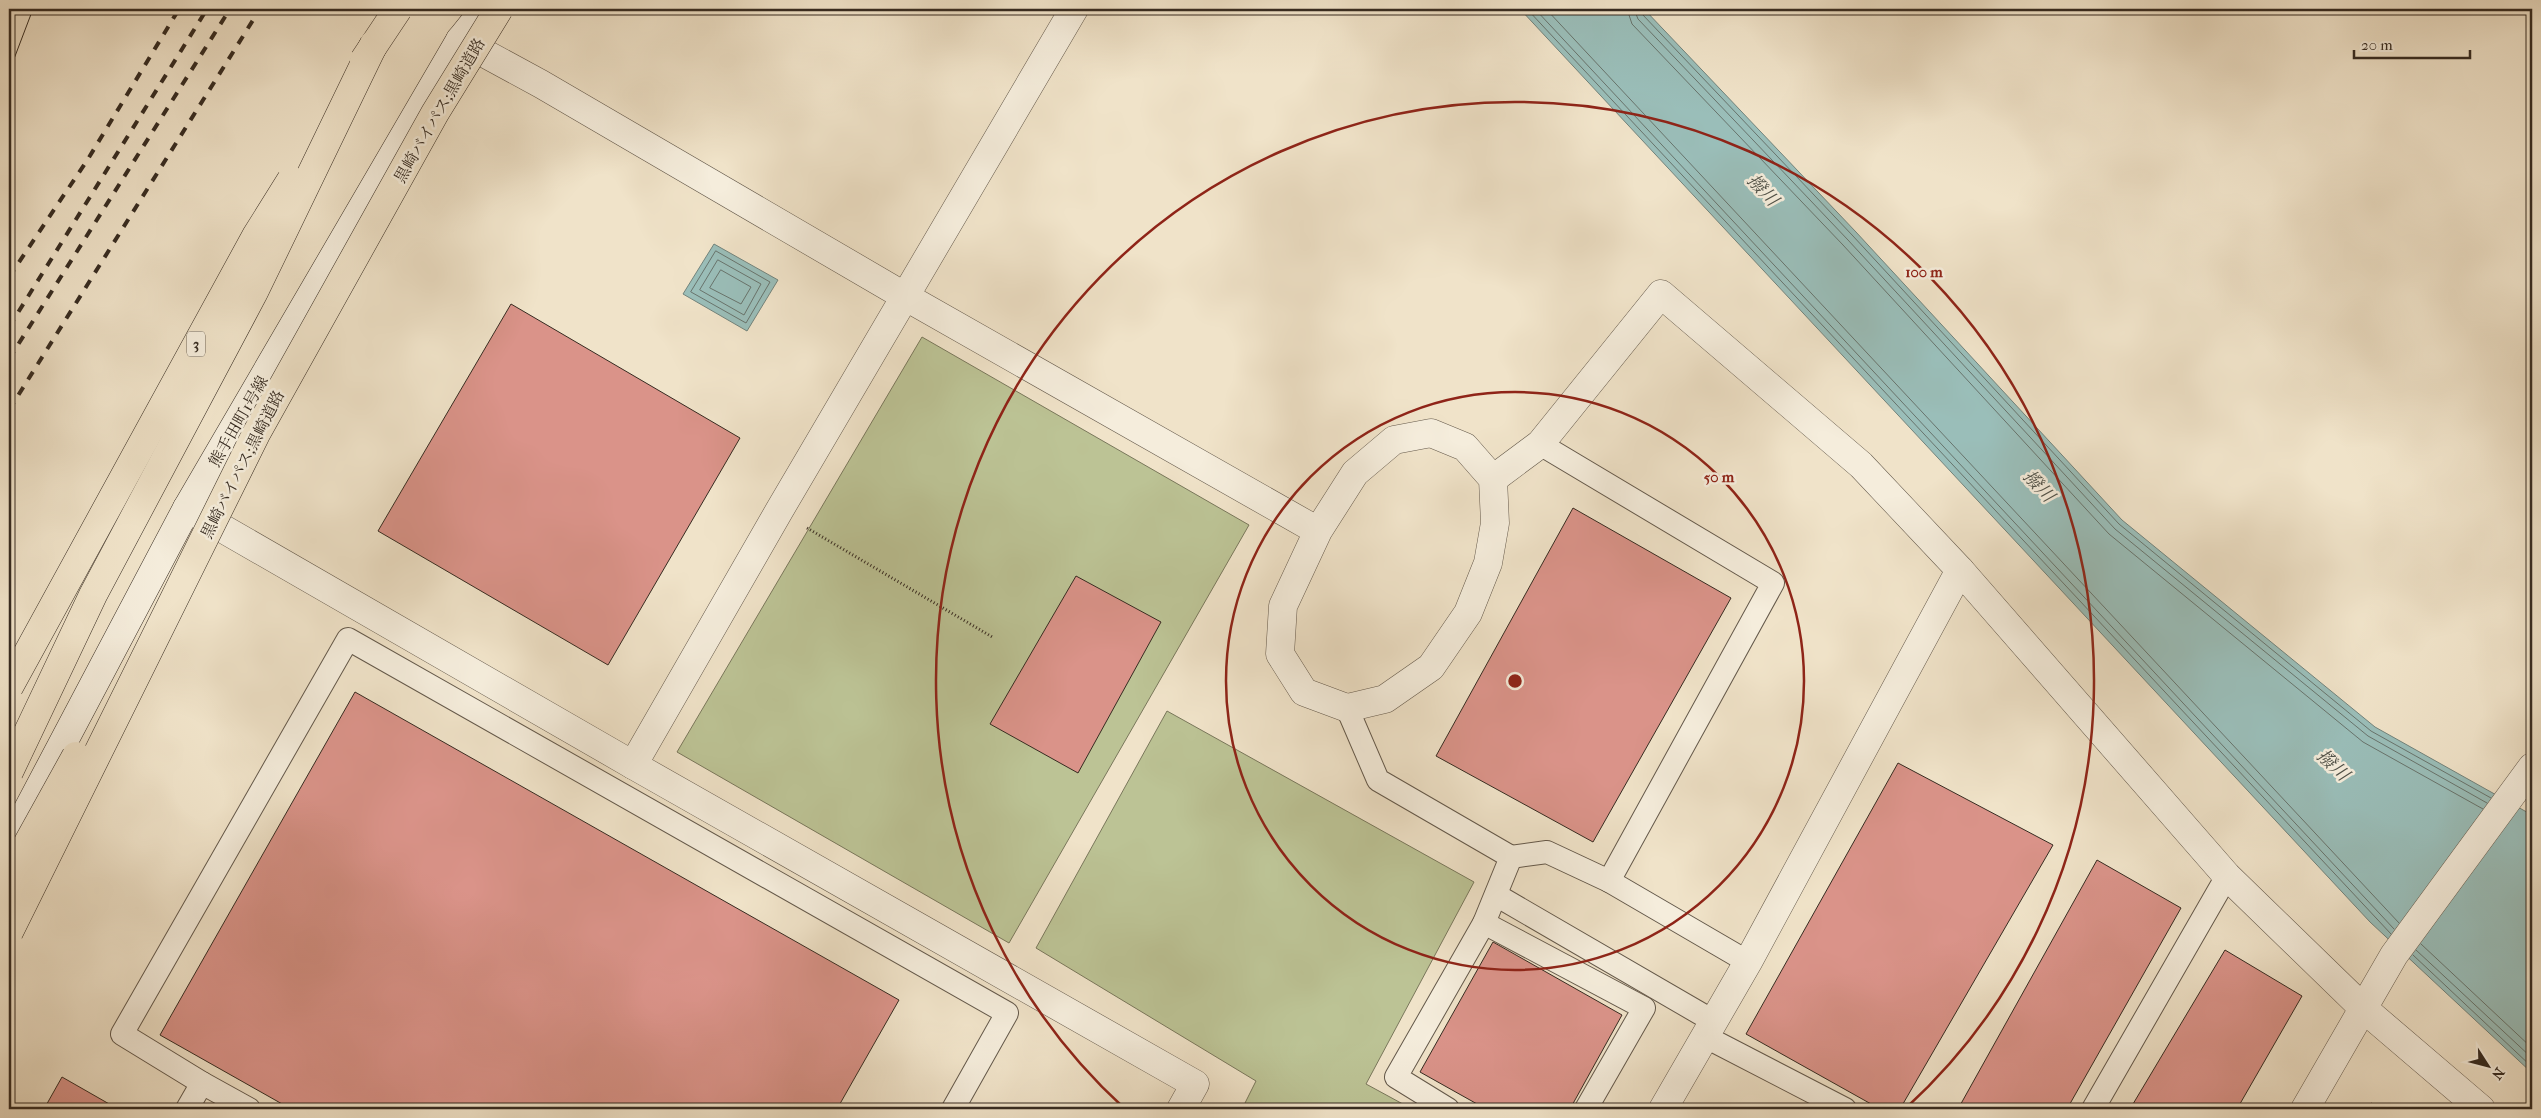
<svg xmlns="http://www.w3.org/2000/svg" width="2541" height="1118" font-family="'IM FELL French Canon','Noto Serif JP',serif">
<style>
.green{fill:#bcc395;stroke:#79775b}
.water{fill:#9abeb9;stroke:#72837c}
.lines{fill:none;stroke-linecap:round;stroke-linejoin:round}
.shore{stroke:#68746d;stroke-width:1}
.building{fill:#da9389;stroke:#362b21}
.lane-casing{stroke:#64594b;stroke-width:24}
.street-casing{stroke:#64594b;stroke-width:29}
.secondary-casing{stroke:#362b21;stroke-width:29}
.path{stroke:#362b21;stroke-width:3;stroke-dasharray:1 2.5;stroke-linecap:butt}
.lane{stroke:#f5eddc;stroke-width:22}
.street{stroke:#f5eddc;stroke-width:28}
.secondary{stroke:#f5eddc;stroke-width:28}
.tram{stroke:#362b21;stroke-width:1}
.rail{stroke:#362b21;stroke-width:4;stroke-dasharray:9 9;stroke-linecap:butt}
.highway-bridge-casing{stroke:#362b21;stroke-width:29;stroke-linecap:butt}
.highway-bridge{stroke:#f0e3c9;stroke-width:28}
.ring{fill:none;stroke:#8f2418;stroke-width:2.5}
.labels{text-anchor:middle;stroke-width:5;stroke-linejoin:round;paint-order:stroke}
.shield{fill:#f5eddc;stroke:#6f6559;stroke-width:1}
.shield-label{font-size:15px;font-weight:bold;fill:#362b21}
.street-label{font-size:16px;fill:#362b21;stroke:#f5eddc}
.water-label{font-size:18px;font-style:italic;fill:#4f5047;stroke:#f5eddc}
.centre{fill:#8f2418;stroke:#f5eddc;stroke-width:2.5}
.ring-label{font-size:15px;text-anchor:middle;font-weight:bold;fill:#8f2418;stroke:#f5eddc;stroke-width:5;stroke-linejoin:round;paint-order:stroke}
</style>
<rect width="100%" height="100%" fill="#f0e3c9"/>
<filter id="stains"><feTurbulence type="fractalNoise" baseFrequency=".004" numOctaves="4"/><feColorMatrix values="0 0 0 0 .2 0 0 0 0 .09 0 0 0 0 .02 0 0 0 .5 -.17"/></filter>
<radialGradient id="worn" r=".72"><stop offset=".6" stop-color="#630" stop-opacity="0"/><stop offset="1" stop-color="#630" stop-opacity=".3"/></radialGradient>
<g class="green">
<polygon points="922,337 1249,525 1009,943 677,752"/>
<polygon points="1167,711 1474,882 1366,1084 1412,1109 1242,1109 1256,1081 1036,948"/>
</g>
<g class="water">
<polygon points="1520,9 1644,9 1856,232 2122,520 2375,727 2532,815 2532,1073 2370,922"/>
<polygon points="714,244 778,280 747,331 683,294"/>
</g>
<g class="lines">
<g class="shore">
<polyline points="1527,9 2391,934"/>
<polyline points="1535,9 2394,929"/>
<polyline points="1546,9 2399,923"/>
<polyline points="1627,9 1632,24 1843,245 2109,534 2363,742 2483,809"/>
<polyline points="1634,9 1638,19 1848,240 2115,529 2368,736 2487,803"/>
<polyline points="1641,9 1642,14 1853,236 2119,524 2371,731 2491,798"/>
<polygon points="716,251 770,282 746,323 691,292"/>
<polygon points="718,260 761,284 744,315 700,290"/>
<polygon points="721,270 751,287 741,304 710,288"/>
<polyline points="2421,944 2532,1048"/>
<polyline points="2416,950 2532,1058"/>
<polyline points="2413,955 2532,1067"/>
</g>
</g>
<g class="building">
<polygon points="511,304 740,438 608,665 378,531"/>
<polygon points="1573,508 1731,598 1593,842 1436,756"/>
<polygon points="1076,576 1161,622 1078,773 990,724"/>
<polygon points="355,692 899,1000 837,1109 291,1109 160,1035"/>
<polygon points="1898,763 2053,845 1900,1109 1880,1109 1746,1034"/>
<polygon points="2097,860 2181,908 2067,1109 1958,1109"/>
<polygon points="1493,942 1622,1015 1570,1109 1486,1109 1420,1072"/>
<polygon points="2225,950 2302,996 2237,1109 2130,1109"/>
<polygon points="62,1077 118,1109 44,1109"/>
<polygon points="2371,1103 2382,1109 2368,1109"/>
</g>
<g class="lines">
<defs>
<g id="lane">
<polyline points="1540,444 1773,583 1609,881"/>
<polyline points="1347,708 1378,780 1511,857 1484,923 1396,1077 1448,1109"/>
<polyline points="1511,857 1547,852 1609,881 1748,962"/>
<polyline points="1496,895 1713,1021"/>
<polyline points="1484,923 1644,1008 1586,1109"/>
<polyline points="1704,1036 1845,1109"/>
<polyline points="202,1083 122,1034 348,639 1007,1013 953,1109"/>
<polyline points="187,1109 202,1083 249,1109"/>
<polyline points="2093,1109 2227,876"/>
</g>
<g id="street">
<polyline points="460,40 541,84 906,297 1318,531 1355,473 1394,440 1431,433 1465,447 1493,479 1495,523 1488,563 1468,613 1431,667 1385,699 1347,708 1304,692 1280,654 1283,606 1318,531"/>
<polyline points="1493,479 1540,444 1661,294 1861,465 1960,570"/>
<polyline points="187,508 633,765 1195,1084 1181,1109"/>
<polyline points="633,765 779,511 1074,9"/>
<polyline points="1663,1109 1748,962 1960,570 2227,876 2364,1009 2481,1109"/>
<polyline points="2305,1109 2394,955 2532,767"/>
</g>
<polyline id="secondary" points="9,845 187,508 460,40 485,9"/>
</defs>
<use href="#lane" class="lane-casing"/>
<use href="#street" class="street-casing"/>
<use href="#secondary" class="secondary-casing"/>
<polyline class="path" points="807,528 994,638"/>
<use href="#lane" class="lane"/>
<use href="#street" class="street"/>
<use href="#secondary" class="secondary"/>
<g class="tram">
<polyline points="9,18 12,9"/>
<polyline points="9,72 33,9"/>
</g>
<g class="rail">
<polyline points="9,277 88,159 179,9"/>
<polyline points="9,327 207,9"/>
<polyline points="9,359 230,9"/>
<polyline points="9,410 260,9"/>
</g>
<defs>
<g id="highway-bridge">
<polyline points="364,60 398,9"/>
<polyline points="9,687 256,236 291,180"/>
<polyline points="9,772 93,595 254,292 374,44"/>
<polyline points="9,877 76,756"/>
<polyline points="9,932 256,434 435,113 499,9"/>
</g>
</defs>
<use href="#highway-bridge" class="highway-bridge-casing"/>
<use href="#highway-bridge" class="highway-bridge"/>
</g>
<g class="ring">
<circle cx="1515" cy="681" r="289"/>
<path d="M1124 1108A579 579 0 1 1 1906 1108"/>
</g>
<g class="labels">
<rect class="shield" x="187" y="331.5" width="18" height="25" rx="4"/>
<g class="shield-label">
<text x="196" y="349">3</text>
</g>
<g class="street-label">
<text transform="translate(439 110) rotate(-60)" y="6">黒崎バイパス;黒崎道路</text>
<text transform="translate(238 421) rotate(-60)" y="6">熊手田町1号線</text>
<text transform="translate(242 464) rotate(-63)" y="6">黒崎バイパス;黒崎道路</text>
</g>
<g class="water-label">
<text transform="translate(1763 190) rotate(47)" y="6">撥川</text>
<text transform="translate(2039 486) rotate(47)" y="6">撥川</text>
<text transform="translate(2333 765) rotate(43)" y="6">撥川</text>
</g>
</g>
<circle cx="1515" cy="681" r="8" class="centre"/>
<g class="ring-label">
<text x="1924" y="277">100 m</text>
<text x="1719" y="482">50 m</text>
</g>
<rect width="2541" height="1118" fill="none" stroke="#f0e3c9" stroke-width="30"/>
<rect x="10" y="10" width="2521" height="1098" fill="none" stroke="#362b21" stroke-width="2.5"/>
<rect x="15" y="15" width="2511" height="1088" fill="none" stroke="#362b21"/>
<g transform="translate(2488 1066) rotate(126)" stroke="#f5eddc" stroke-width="4" paint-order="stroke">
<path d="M0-4L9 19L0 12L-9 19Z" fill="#362b21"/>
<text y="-8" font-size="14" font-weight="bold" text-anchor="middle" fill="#362b21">N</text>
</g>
<path d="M2354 50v8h116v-8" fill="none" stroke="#362b21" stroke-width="2.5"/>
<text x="2361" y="50" font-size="15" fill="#362b21" stroke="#f5eddc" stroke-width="4" paint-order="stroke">20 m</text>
<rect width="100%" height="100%" filter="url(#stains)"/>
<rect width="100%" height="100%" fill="url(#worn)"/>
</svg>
